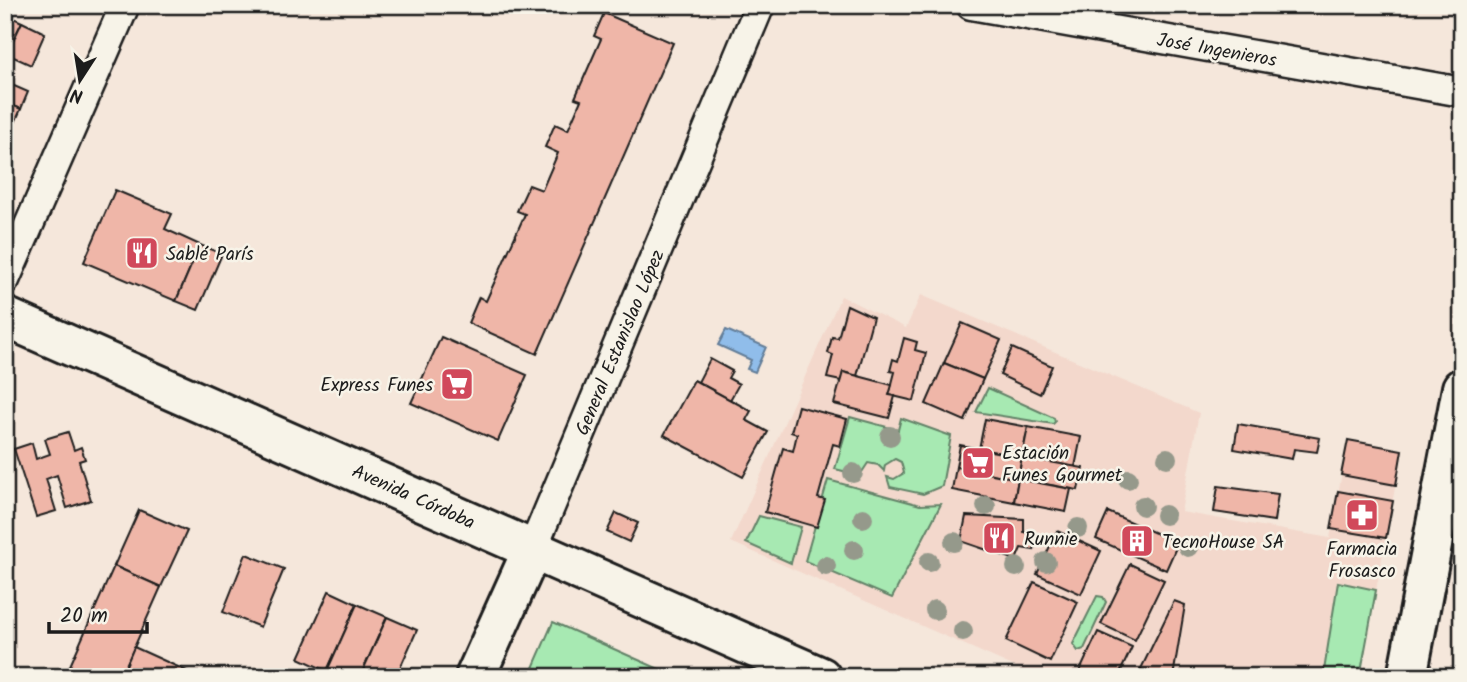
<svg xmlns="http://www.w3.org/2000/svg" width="1467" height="682" font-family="Kalam,sans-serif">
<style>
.built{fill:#f3d8cc}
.green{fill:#a7e9b2;stroke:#628267;stroke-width:2}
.water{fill:#90bdea;stroke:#627d98;stroke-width:2}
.building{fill:#efb6a8;stroke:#1c1c1c;stroke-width:2}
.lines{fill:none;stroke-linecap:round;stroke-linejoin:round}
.street-casing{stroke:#1c1c1c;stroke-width:33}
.secondary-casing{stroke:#1c1c1c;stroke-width:44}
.primary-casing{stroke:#1c1c1c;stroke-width:44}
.street{stroke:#f7f3e8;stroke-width:28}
.secondary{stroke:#f7f3e8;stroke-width:38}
.primary{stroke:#f7f3e8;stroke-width:38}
.tree{fill:#95998b}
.labels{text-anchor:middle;stroke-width:5;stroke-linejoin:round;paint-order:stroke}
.street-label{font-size:19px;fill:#1c1c1c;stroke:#f7f3e8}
.poi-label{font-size:19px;fill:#1c1c1c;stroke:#f7f3e8;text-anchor:start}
</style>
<rect width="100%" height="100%" fill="#f5e7db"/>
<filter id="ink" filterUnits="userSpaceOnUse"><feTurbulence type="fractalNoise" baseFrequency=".0143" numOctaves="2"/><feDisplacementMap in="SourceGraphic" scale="14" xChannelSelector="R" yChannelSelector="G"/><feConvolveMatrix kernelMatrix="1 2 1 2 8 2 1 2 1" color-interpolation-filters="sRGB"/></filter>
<g filter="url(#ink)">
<polygon class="built" points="921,295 1199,413 1181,512 1330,538 1348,440 1402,450 1360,677 1038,677 731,542 841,296 906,328"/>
<g class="green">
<polygon points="988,388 1054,418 1055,422 1053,424 976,412"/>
<polygon points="850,417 898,430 901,418 951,436 942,486 923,494 890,487 887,477 894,479 904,473 901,462 895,459 885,465 884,471 878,465 868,463 860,475 835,469"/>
<polygon points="828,480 920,505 941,504 892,598 805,561"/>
<polygon points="759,516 801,527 791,563 746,543"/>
<polygon points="1338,582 1376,590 1360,677 1323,677"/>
<polygon points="1097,596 1103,597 1106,602 1084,649 1078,651 1073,644"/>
<polygon points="553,622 677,677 529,677"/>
</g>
<polygon class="water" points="726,330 766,347 755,372 747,369 751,360 718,345"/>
<g class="building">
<polygon points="604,13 673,43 537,354 468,323 479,297 486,301 525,214 517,211 529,185 542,190 558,153 545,147 555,124 568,130 581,100 575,98 601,39 594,36"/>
<polygon points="5,14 22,22 13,40 5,37"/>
<polygon points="22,22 45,33 31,65 7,54"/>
<polygon points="5,82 28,92 21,109 5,102"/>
<polygon points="5,102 21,109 5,145"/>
<polygon points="115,190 172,214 165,229 200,245 176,301 84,262"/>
<polygon points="200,245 222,254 198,310 176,301"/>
<polygon points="847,305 873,317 857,376 843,372 841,381 827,378 833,355 828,353 832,337 838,338"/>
<polygon points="962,323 1001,340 983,379 944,363"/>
<polygon points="441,337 527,375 498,441 411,403"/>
<polygon points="904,338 917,342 915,350 926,353 914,401 889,395 895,372 890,371 893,359 898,361"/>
<polygon points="1012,348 1052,366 1040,394 1000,375"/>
<polygon points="710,359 732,371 728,378 739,384 730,400 698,382"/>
<polygon points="944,363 983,379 965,421 926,404"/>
<polygon points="843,372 892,385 889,395 895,396 889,418 834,404"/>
<polygon points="694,380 751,411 746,420 768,432 743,477 664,435"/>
<polygon points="798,406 847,419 840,446 833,444 818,498 825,500 817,527 765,512 783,448 793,451 797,434 791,432"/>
<polygon points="985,419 1028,427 1022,457 979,449"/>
<polygon points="1238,424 1320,438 1317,452 1294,449 1292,459 1234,449"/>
<polygon points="1028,427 1081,437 1075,467 1022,457"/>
<polygon points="68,432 74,450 81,447 85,459 79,461 91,500 67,508 57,475 46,479 56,511 36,517 14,449 32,443 36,459 50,454 45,439"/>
<polygon points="1348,440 1402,450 1396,485 1341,475"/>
<polygon points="960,445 1022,457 1018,479 956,467"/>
<polygon points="1022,457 1083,468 1078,490 1018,479"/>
<polygon points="956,467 1018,479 1014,502 952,490"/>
<polygon points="1018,479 1071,489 1066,512 1014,502"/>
<polygon points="1218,486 1278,494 1274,521 1214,512"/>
<polygon points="1338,491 1393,501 1386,538 1331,529"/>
<polygon points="139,510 187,531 161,587 114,566"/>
<polygon points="1108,512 1178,543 1166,570 1096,539"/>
<polygon points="616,513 638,523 629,542 607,532"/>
<polygon points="966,516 1024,519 1024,532 1037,535 1034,550 1021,548 1016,560 961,541"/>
<polygon points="1057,531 1101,551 1081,594 1037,574"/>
<polygon points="246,554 284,569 260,627 223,612"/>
<polygon points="1130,564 1164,580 1135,640 1101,624"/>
<polygon points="114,566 161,587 121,677 65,677"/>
<polygon points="1034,582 1078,602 1050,662 1006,641"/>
<polygon points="329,591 357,604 327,671 299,658"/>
<polygon points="1174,601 1185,605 1173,677 1137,677"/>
<polygon points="357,604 387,617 360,677 340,677 327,671"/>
<polygon points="387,617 417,630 396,677 360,677"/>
<polygon points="1098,632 1132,647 1118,677 1078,675"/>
<polygon points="134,647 200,677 121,677"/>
</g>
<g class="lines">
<defs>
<g id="street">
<polyline points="971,5 1462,92"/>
<polyline points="5,280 125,5"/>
<polyline points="533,548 760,5"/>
</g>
<g id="secondary">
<polyline points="475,677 533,548"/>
<polyline points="1407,677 1462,388"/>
</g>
<polyline id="primary" points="5,317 821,677"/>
</defs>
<use href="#street" class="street-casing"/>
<use href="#secondary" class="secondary-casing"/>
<use href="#primary" class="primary-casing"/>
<use href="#street" class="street"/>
<use href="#secondary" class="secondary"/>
<use href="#primary" class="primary"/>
</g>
<g class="tree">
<circle cx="890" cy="436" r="10"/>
<circle cx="1167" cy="458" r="10"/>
<circle cx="853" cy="473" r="10"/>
<circle cx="1128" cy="479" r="10"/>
<circle cx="986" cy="506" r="10"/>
<circle cx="1143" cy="506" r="10"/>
<circle cx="1165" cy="515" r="10"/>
<circle cx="863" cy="518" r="10"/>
<circle cx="1078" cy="528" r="10"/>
<circle cx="954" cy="542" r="10"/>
<circle cx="1188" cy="547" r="10"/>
<circle cx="854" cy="550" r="10"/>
<circle cx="929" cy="562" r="10"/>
<circle cx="1046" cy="562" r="10"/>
<circle cx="826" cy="566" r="10"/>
<circle cx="1016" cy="567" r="10"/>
<circle cx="935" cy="610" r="10"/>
<circle cx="963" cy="631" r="10"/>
</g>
</g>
<defs>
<symbol id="restaurant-square" viewBox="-11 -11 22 22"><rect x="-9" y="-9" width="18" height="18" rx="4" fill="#d1495b" stroke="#f7f3e8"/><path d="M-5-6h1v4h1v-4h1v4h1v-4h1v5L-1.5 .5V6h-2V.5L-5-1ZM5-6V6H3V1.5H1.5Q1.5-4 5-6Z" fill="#fff"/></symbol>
<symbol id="supermarket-square" viewBox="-11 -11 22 22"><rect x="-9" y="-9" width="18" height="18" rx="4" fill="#d1495b" stroke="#f7f3e8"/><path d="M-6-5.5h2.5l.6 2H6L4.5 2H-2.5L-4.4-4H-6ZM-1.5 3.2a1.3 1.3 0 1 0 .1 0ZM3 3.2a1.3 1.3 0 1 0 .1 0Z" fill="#fff"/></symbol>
<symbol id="pharmacy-square" viewBox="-11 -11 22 22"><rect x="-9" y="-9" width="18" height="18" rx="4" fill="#d1495b" stroke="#f7f3e8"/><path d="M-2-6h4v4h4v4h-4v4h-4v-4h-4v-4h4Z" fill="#fff"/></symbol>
<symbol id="building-square" viewBox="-11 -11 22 22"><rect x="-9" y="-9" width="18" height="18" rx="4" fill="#d1495b" stroke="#f7f3e8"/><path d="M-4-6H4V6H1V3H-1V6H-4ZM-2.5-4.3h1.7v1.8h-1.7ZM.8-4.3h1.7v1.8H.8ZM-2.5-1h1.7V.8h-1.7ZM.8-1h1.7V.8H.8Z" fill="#fff"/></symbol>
</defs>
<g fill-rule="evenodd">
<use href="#restaurant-square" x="123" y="234" width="38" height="38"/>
<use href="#supermarket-square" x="438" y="365" width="38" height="38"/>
<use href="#supermarket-square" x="959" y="444" width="38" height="38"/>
<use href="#pharmacy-square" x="1343" y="496" width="38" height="38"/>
<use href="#restaurant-square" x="980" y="519" width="38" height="38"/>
<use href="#building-square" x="1118" y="522" width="38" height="38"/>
</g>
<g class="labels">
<g class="street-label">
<text transform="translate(1217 49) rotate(10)" y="7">José Ingenieros</text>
<text transform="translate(619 342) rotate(-67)" y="7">General Estanislao López</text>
<text transform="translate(414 496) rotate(24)" y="7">Avenida Córdoba</text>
</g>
<g class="poi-label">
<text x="166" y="260">Sablé París</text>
<text x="433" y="391" text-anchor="end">Express Funes</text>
<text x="1002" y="459">Estación<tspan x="1002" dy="22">Funes Gourmet</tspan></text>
<text x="1024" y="545">Runnie</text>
<text x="1162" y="548">TecnoHouse SA</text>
<text x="1362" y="555" text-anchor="middle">Farmacia<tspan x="1362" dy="22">Frosasco</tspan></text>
</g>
</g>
<rect width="1467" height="682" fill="none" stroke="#f7f3e8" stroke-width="28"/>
<rect x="14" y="14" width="1439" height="654" fill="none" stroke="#1c1c1c" stroke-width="2.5" filter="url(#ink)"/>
<g transform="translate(80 80) rotate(192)" stroke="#f7f3e8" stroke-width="5" paint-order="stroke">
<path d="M0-5L12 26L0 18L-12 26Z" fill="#1c1c1c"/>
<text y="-10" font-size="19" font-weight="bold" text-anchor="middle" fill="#1c1c1c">N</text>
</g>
<path d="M49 622v10h98v-10" fill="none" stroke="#1c1c1c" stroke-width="3.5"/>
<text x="60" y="622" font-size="21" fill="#1c1c1c" stroke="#f7f3e8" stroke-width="5" paint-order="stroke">20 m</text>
</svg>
